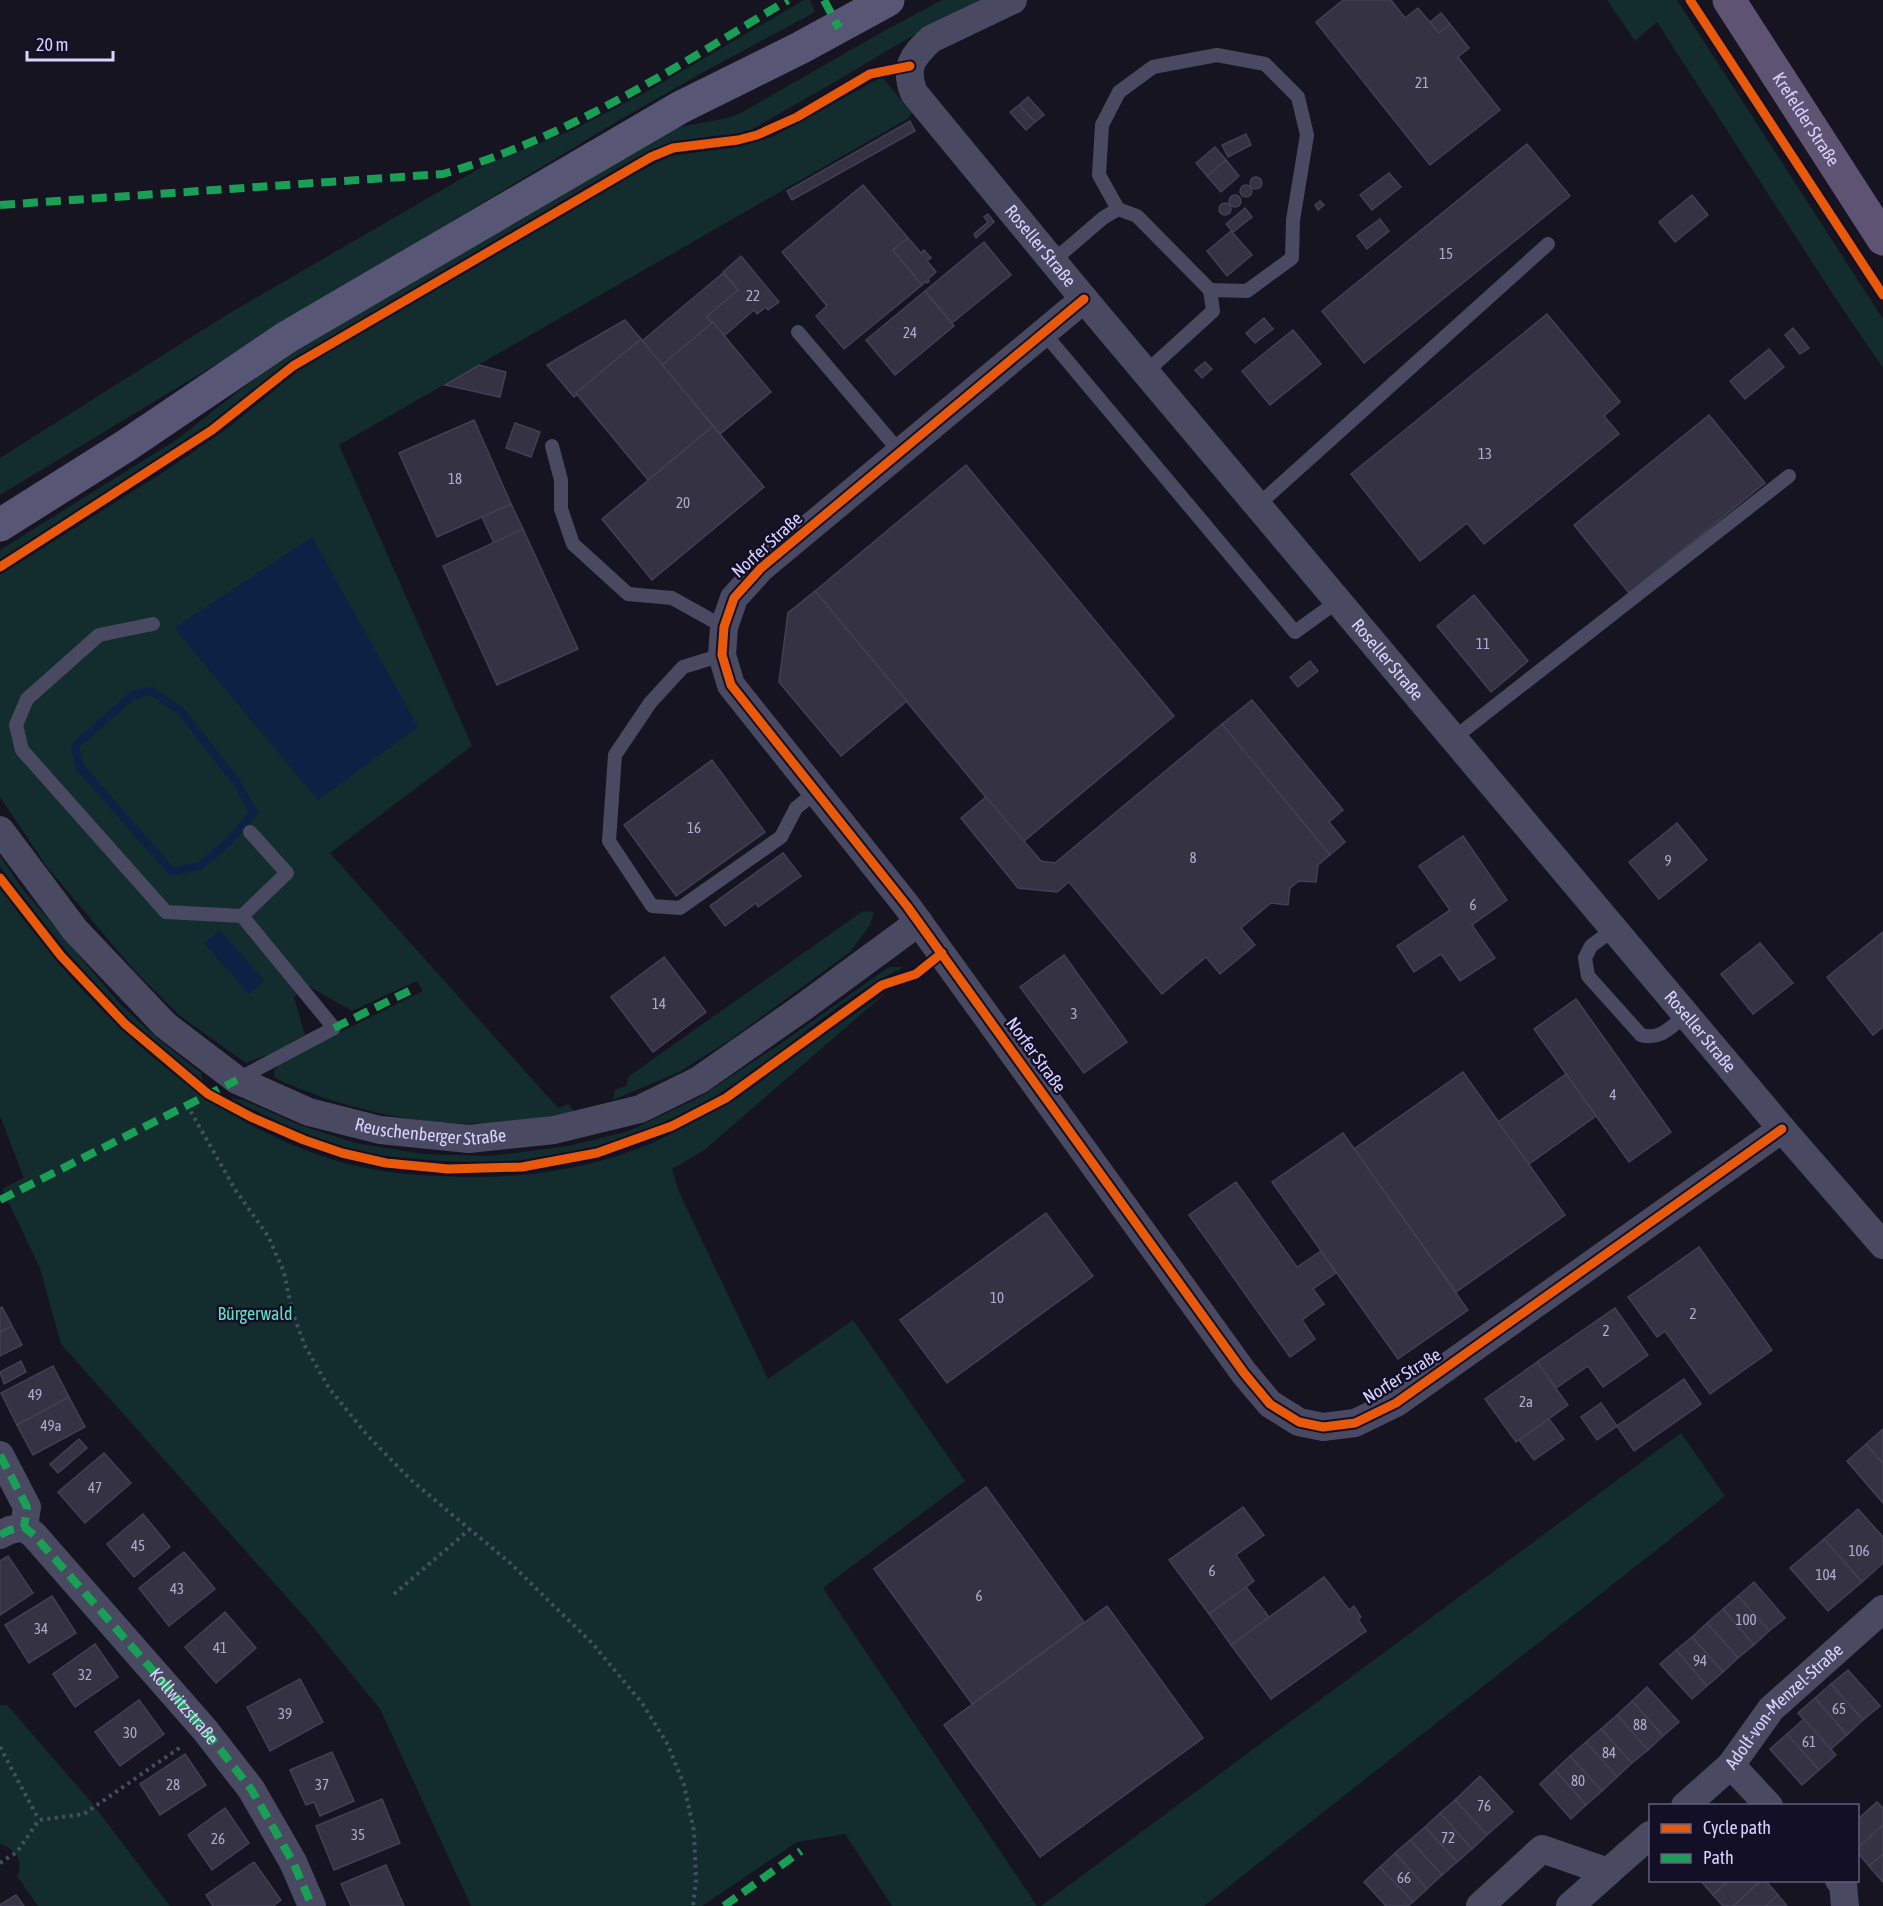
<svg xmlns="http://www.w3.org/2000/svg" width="1883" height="1906" font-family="'Asap Condensed',sans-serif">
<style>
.green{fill:#132c2d}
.water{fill:#0d2144}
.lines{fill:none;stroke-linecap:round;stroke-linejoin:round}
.stream{stroke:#0d2144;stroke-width:8}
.building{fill:#343243;stroke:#433f54;stroke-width:1.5}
.path{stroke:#44505f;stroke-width:4;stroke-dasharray:3 4.5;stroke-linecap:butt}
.service{stroke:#4a4962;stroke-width:14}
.minor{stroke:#4a4962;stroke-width:28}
.secondary{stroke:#575674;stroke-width:33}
.primary{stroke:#5e5373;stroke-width:33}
.quiet{stroke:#1a9f57;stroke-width:8;stroke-dasharray:15 8;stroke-linecap:butt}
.cycleway-casing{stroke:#130f26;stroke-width:13}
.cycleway{stroke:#e8590c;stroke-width:9}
.labels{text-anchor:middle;stroke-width:5;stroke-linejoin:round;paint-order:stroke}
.number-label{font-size:15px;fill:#b0acd0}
.street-label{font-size:18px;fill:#d9d4ff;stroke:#130f26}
.park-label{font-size:18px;fill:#5fe0c0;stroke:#130f26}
</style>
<rect width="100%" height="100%" fill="#161421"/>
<g class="green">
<polygon points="804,0 810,0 815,12 700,74 616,122 0,495 0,458 228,314 485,165 573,130 648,91"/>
<path d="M 942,0 L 982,0 C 937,21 895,46 853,71 C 820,91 786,109 753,129 C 734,136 713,135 693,139 C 670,143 648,152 627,163 L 318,345 L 275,373 L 178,449 L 0,560 L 0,550 L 176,440 L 249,383 L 309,342 L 677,128 C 698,122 718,122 739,114 L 884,31 Z"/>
<polygon points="1607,0 1677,0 1883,319 1883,368 1834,296 1657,22 1635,41"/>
<path d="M 882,77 L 912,113 L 907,119 L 339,445 L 472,746 L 330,853 L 558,1108 L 568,1104 L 575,1112 C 551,1116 527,1122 502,1123 C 424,1127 346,1111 275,1078 L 274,1070 L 284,1060 L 423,991 L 417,981 L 352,1011 L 308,986 L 294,997 L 305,1035 L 272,1053 L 246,1063 L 180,1016 L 133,969 L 47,867 L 0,797 L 0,575 L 165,471 L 229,427 L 299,370 L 640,171 L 670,156 L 736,147 L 772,137 Z"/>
<path d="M 0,856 L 21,887 L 120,1004 L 157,1038 L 201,1073 L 203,1082 C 175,1059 146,1036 120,1010 C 76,967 38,915 0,867 Z"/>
<path d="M 0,887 C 86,1010 218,1140 371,1169 C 403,1175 434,1176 465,1177 C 527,1178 593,1168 650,1144 C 666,1137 681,1128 697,1120 C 709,1114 722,1108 734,1100 C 752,1089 768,1075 785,1063 C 819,1038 853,1015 888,991 L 703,1151 L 672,1169 L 679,1192 L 768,1379 L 853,1320 L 965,1481 L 823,1588 L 1037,1906 L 892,1906 L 845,1834 L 797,1842 L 702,1906 L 471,1906 L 380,1709 L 308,1621 L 61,1344 L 40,1268 L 2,1189 L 24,1178 L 0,1116 Z"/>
<polygon points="863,911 874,912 870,925 850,952 730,1040 679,1072 613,1100 615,1090 626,1086 629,1076"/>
<path d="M 889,967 L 904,967 C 835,1000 780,1058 714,1097 C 664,1126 593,1153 535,1159 C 500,1163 466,1163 431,1160 C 400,1158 367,1155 337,1145 C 300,1133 265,1115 229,1098 L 243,1100 L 300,1125 L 356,1143 L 423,1154 L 490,1156 L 568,1146 L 629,1131 L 698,1098 L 777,1046 Z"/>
<polygon points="1681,1433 1725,1496 1204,1906 1041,1906"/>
<path d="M 0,1705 L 7,1705 L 92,1803 L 170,1906 L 38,1906 L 17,1876 C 25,1861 14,1848 0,1844 Z"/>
</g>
<g class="water">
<polygon points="312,537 418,727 318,800 174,628"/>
<polygon points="220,930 264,980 249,994 204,943"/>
</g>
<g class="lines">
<polygon class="stream" points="152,691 181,711 237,783 254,813 226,844 200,866 172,872 79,766 75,746 133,695"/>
</g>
<g class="building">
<polygon points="1343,0 1391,0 1405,18 1418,8 1439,33 1450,24 1469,48 1458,57 1500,110 1430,165 1316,22"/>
<polygon points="1441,13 1450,24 1439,33 1430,22"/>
<polygon points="1028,97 1044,115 1035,122 1019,105"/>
<polygon points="1019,105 1035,122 1026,130 1010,112"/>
<polygon points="910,121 915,131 792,200 787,191"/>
<polygon points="1246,134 1251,145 1228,157 1222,145"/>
<polygon points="1527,144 1570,196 1364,363 1322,311"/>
<polygon points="1215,147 1226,160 1207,176 1196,163"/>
<polygon points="1226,160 1239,176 1221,192 1207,176"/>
<polygon points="1389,173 1401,187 1372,210 1360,195"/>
<circle cx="1256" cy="183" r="6"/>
<polygon points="863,185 908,238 893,250 922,285 844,349 816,316 827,306 782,252"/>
<circle cx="1246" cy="191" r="6"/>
<polygon points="1692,195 1708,215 1675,242 1659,222"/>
<circle cx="1235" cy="201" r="6"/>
<polygon points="1320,201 1324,205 1318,210 1315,205"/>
<circle cx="1225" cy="209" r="6"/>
<polygon points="1245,208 1252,217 1233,232 1226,224"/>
<polygon points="988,214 994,222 976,238 974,234 988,222 984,217"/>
<polygon points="1380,219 1389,231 1367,249 1357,236"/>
<polygon points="1231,231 1252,255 1227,276 1207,251"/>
<polygon points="908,238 921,253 924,250 931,258 927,261 936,272 928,279 929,281 927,283 926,281 922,285 893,250"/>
<polygon points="984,242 1011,275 952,323 925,291"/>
<polygon points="741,256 779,302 768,310 766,307 757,314 754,310 724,336 706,317 738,290 723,272"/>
<polygon points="723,273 738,290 706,317 712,323 662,365 642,341"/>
<polygon points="925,291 954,326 895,375 866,340"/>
<polygon points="1547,314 1620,402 1604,416 1619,434 1484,544 1467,523 1420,561 1351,474"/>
<polygon points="1264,318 1273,329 1255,343 1246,333"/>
<polygon points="625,320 641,339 576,393 577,395 574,397 547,365"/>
<polygon points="713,322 771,392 720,434 662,365"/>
<polygon points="1793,328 1809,348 1800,354 1785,335"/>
<polygon points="1293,330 1321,364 1270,405 1242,371"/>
<polygon points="641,339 713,426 648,480 576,393"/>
<polygon points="1769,349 1784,367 1745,399 1730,381"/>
<polygon points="1205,362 1212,369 1202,378 1195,370"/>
<polygon points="479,365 506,372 500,397 445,385"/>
<polygon points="1709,415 1765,483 1629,593 1574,525"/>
<polygon points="474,420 511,504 437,537 399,453"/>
<polygon points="515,423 540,432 531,457 506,448"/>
<polygon points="713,426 764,487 652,580 602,519"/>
<polygon points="966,465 1174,716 1023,842 815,591"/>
<polygon points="511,504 523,529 494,543 482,517"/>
<polygon points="523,529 578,649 497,685 443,566"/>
<polygon points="815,591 907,701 841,756 779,682 788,613"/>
<polygon points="1474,595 1528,661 1491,692 1437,626"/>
<polygon points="1310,661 1318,671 1298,687 1290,677"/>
<polygon points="1252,700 1343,810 1329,822 1345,842 1330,855 1222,724"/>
<polygon points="1222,724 1330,855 1318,865 1316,882 1299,881 1290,888 1288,905 1271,903 1241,928 1255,945 1220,974 1206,957 1162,994 1069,882 1057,892 1018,888 961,818 986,797 1041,861 1055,863"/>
<polygon points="712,760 765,832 676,896 624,825"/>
<polygon points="1677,823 1707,860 1659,899 1629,862"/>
<polygon points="1463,836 1507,900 1472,925 1495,958 1460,981 1441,954 1414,972 1397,946 1450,910 1419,866"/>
<polygon points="783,853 801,876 758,907 756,903 725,926 710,906"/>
<polygon points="1883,932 1883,1027 1873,1035 1827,977"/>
<polygon points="1760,943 1793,983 1753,1014 1721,974"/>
<polygon points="1064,955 1127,1042 1084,1073 1020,987"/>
<polygon points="664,957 706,1012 653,1052 611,997"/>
<polygon points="1576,999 1671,1132 1629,1162 1534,1029"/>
<polygon points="1463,1072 1565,1215 1456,1292 1354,1149"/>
<polygon points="1566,1074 1596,1116 1529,1164 1498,1122"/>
<polygon points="1343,1133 1468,1310 1398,1359 1272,1182"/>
<polygon points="1236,1182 1297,1267 1321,1251 1336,1273 1313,1289 1324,1304 1302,1320 1315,1339 1290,1357 1189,1215"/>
<polygon points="1046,1213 1093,1276 947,1383 900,1320"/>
<polygon points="1699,1247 1772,1350 1710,1394 1665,1331 1657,1337 1628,1297"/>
<polygon points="2,1307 12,1326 0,1332 0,1308"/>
<polygon points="1615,1308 1648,1355 1603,1387 1588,1366 1556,1388 1537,1362"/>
<polygon points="12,1326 22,1345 0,1356 0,1332"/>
<polygon points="21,1361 26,1372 4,1384 0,1372"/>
<polygon points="1537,1362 1568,1405 1516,1442 1485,1399"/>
<polygon points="53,1366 69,1397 17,1425 1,1393"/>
<polygon points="1684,1379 1701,1404 1634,1451 1617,1426"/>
<polygon points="69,1397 85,1427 33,1455 17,1425"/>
<polygon points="1601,1403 1617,1426 1597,1440 1581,1417"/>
<polygon points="1549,1419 1564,1439 1534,1460 1519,1440"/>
<polygon points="1883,1429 1883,1464 1866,1444"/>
<polygon points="79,1439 87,1448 58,1473 50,1464"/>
<polygon points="1866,1444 1883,1464 1883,1503 1847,1461"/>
<polygon points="104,1453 131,1483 85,1523 58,1492"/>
<polygon points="986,1487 1084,1622 972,1704 874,1569"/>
<polygon points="1243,1507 1264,1535 1236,1555 1254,1581 1209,1614 1169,1560"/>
<polygon points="1858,1509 1883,1537 1883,1563 1862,1582 1824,1539"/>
<polygon points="143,1514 170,1547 134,1577 107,1544"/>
<polygon points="1824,1539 1862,1582 1828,1611 1790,1568"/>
<polygon points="184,1552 215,1589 169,1626 139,1588"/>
<polygon points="8,1556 33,1593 0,1615 0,1561"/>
<polygon points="1324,1577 1349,1610 1354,1606 1361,1617 1358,1619 1366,1631 1271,1699 1231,1645"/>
<polygon points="1754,1582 1785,1618 1769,1631 1738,1596"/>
<polygon points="1246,1587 1269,1617 1231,1645 1209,1614"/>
<polygon points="52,1596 76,1633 29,1663 5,1625"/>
<polygon points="1738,1596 1769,1631 1754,1645 1723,1609"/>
<polygon points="1107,1606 1203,1738 1040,1857 944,1725"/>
<polygon points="1723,1609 1754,1645 1738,1658 1707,1623"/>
<polygon points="225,1612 256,1648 216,1683 185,1647"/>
<polygon points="1707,1623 1738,1658 1723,1672 1692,1637"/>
<polygon points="1692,1637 1723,1672 1707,1686 1676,1650"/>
<polygon points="95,1644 118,1677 75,1707 53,1674"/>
<polygon points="1676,1650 1707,1686 1692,1699 1660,1664"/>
<polygon points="1848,1670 1880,1706 1863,1720 1831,1684"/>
<polygon points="300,1679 323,1722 270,1751 247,1707"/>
<polygon points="1831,1684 1863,1720 1847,1735 1815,1698"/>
<polygon points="1647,1687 1679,1722 1663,1736 1632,1701"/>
<polygon points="1815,1698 1847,1735 1830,1750 1798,1713"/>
<polygon points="139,1700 164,1734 120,1766 95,1732"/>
<polygon points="1632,1701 1663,1736 1648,1750 1617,1715"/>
<polygon points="1617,1715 1648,1750 1632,1763 1601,1729"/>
<polygon points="1804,1719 1836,1755 1819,1770 1787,1734"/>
<polygon points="1601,1729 1632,1763 1617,1777 1586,1742"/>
<polygon points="1787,1734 1819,1770 1802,1785 1770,1749"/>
<polygon points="1586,1742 1617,1777 1602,1791 1570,1756"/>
<polygon points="332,1752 354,1801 320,1816 314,1802 306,1805 290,1770"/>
<polygon points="185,1754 206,1785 160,1815 140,1784"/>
<polygon points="1570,1756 1602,1791 1586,1805 1555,1770"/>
<polygon points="1555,1770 1586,1805 1571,1819 1540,1784"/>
<polygon points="1480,1776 1513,1812 1487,1835 1455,1800"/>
<polygon points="382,1799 400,1843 334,1870 316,1826"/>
<polygon points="1455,1800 1487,1835 1472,1849 1440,1813"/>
<polygon points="1877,1802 1883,1808 1883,1825 1858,1848 1858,1819"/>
<polygon points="225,1808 249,1843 212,1870 188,1835"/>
<polygon points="1440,1813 1472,1849 1457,1862 1425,1827"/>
<polygon points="1883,1825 1883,1854 1869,1866 1858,1853 1858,1848"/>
<polygon points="1425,1827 1457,1862 1442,1875 1410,1840"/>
<polygon points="1410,1840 1442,1875 1427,1889 1395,1853"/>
<polygon points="1395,1853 1427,1889 1413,1902 1380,1867"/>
<polygon points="1883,1854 1883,1882 1869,1866"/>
<polygon points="254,1862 281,1900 273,1906 213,1906 206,1895"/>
<polygon points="386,1865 404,1906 351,1906 341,1884"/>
<polygon points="1380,1867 1413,1902 1408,1906 1386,1906 1364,1882"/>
<polygon points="1700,1880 1729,1880 1713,1895"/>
<polygon points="1729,1880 1762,1880 1733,1906 1723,1906 1713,1895"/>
<polygon points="1762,1880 1765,1880 1778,1895 1766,1906 1733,1906"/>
<polygon points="16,1895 24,1906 0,1906 0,1905"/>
<polygon points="1778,1895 1787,1906 1766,1906"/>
</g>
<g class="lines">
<g class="path">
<polyline points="187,1105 236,1191 268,1236 284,1272 292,1311 305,1346 329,1388 367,1435 411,1480 510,1563 592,1643 642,1703 668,1745 684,1785 694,1831 696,1880 693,1906"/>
<polyline points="394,1594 470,1529"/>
<polyline points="0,1747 39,1820"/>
<polyline points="0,1863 17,1852 39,1820 84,1814 182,1746"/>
</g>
<g class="service">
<polyline points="1118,209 1099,175 1102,125 1119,92 1153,67 1217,55 1265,64 1298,97 1307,135 1293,220 1292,258 1247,291 1210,290"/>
<polyline points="1053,261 1103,218 1118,209 1137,216 1210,290 1213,311 1146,372"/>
<polyline points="798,332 900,452"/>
<polyline points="1044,333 1295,632 1338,601"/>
<polyline points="552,446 561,480 561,509 573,544 628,594 672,598 724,627"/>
<polyline points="1258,505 1548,244"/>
<polyline points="153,624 99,635 27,699 16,725 22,750 166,912 242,916 334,1028 238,1079"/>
<polyline points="722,655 683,667 650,703 615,755 609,841 652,906 680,908 781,837 796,808 816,792"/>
<polyline points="1454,738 1789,476"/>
<polyline points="242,916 287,873 250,832"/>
<path d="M 1614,929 L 1591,946 L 1585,958 L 1588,976 L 1641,1035 C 1660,1041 1672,1026 1686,1015"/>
</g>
<g class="minor">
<path id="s1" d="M 1013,0 L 931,39 C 912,57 904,67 914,93 L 1084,299 L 1782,1129 L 1883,1245"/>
<polyline points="1084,299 761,568 734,598 724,627 722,655 731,685 907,906 1244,1373 1270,1404 1299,1422 1323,1427 1355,1423 1396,1403 1782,1129"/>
<path id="s2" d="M 0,830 L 75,930 L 165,1025 L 237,1080 L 309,1112 L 380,1130 L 469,1139 L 554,1130 L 640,1109 L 699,1080 L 802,1008 L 919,922"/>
<polyline points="0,1455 27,1507 24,1527"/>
<path id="s3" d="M 0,1535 L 10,1530 L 24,1527 L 34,1535 L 205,1730 L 251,1789 L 293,1862 L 312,1906"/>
<polyline points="1731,1765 1769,1806"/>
<path id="s4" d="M 1685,1806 L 1731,1765 L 1771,1709 L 1883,1609"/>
<polyline points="1839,1880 1843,1884 1845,1906"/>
<polyline points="1480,1906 1542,1849 1608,1872 1650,1835"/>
<polyline points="1570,1906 1608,1872"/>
</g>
<polyline class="secondary" points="0,525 127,445 287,337 681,107 800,48 888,0"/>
<path class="primary" id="s5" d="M 1729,0 L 1883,239"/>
<g class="quiet">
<polyline points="824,0 839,28"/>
<path d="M 0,205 L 443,174 C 569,137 676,67 788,0"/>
<polyline points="334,1028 415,988"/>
<polyline points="0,1200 237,1080"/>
<polyline points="0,1455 27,1507 24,1527"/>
<polyline points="0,1535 10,1530 24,1527 34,1535 205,1730 251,1789 293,1862 312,1906"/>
<polyline points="724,1906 801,1851"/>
</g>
<defs>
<g id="cycleway">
<polyline points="1690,0 1883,295"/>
<polyline points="1084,299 761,568 734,598 724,627 722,655 731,685 907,906 1244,1373 1270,1404 1299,1422 1323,1427 1355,1423 1396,1403 1782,1129"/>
<polyline points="0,567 212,430 293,366 651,157 673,148 738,140 757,135 797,117 870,74 910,66"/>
<polyline points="0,878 61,956 125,1024 208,1094 251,1117 304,1140 342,1153 386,1163 448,1169 522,1167 597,1153 672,1126 726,1098 882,985 916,974 942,953"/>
</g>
</defs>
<use href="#cycleway" class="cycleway-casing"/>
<use href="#cycleway" class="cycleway"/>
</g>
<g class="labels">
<g class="number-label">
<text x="1422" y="88">21</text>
<text x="1446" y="259">15</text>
<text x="753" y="301">22</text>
<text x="910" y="338">24</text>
<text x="1485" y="459">13</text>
<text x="455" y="484">18</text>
<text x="683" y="508">20</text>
<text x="1483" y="649">11</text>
<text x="694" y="833">16</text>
<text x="1193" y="863">8</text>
<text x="1668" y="866">9</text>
<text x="1473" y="910">6</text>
<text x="659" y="1009">14</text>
<text x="1074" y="1019">3</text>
<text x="1613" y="1100">4</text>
<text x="997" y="1303">10</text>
<text x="1693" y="1319">2</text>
<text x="1606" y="1336">2</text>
<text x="35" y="1400">49</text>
<text x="1526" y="1407">2a</text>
<text x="51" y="1431">49a</text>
<text x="95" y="1493">47</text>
<text x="138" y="1551">45</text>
<text x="1859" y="1556">106</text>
<text x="1212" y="1576">6</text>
<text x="1826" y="1580">104</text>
<text x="177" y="1594">43</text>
<text x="979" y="1601">6</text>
<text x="1746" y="1625">100</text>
<text x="41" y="1634">34</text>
<text x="220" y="1653">41</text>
<text x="1700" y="1666">94</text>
<text x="85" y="1680">32</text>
<text x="1839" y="1714">65</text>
<text x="285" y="1719">39</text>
<text x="1640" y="1730">88</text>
<text x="130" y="1738">30</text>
<text x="1809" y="1747">61</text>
<text x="1609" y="1758">84</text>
<text x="1578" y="1786">80</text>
<text x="173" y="1790">28</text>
<text x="322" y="1790">37</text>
<text x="1484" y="1811">76</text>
<text x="358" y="1840">35</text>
<text x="1448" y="1843">72</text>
<text x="218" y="1844">26</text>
<text x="1404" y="1883">66</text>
</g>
<g class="street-label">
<text dy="6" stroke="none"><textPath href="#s5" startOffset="142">Krefelder Straße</textPath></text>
<text dy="6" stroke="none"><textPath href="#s1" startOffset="351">Roseller Straße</textPath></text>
<text transform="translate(767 545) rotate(-42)" y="6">Norfer Straße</text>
<text dy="6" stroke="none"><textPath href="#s1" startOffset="891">Roseller Straße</textPath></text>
<text dy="6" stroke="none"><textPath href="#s1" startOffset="1377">Roseller Straße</textPath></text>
<text transform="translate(1036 1055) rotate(54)" y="6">Norfer Straße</text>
<text dy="6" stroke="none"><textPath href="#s2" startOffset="549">Reuschenberger Straße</textPath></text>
<text transform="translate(1402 1376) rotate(-32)" y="6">Norfer Straße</text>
<text dy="6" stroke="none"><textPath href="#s3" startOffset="266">Kollwitzstraße</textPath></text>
<text dy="6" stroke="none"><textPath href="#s4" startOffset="141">Adolf-von-Menzel-Straße</textPath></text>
</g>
<g class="park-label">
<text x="255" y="1320">Bürgerwald</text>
</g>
</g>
<rect x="1649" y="1804" width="210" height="78" fill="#130f26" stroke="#625e7d" stroke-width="1.5"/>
<rect x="1661" y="1824" width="30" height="9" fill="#e8590c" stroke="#625e7d" stroke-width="1.5"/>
<text x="1703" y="1834" font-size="18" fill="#d9d4ff">Cycle path</text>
<rect x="1661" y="1854" width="30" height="9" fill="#1a9f57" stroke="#625e7d" stroke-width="1.5"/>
<text x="1703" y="1864" font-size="18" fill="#d9d4ff">Path</text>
<path d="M27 51v9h86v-9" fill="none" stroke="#d9d4ff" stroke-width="3"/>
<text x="36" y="51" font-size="18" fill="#d9d4ff" stroke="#130f26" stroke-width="4.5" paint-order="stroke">20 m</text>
</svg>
